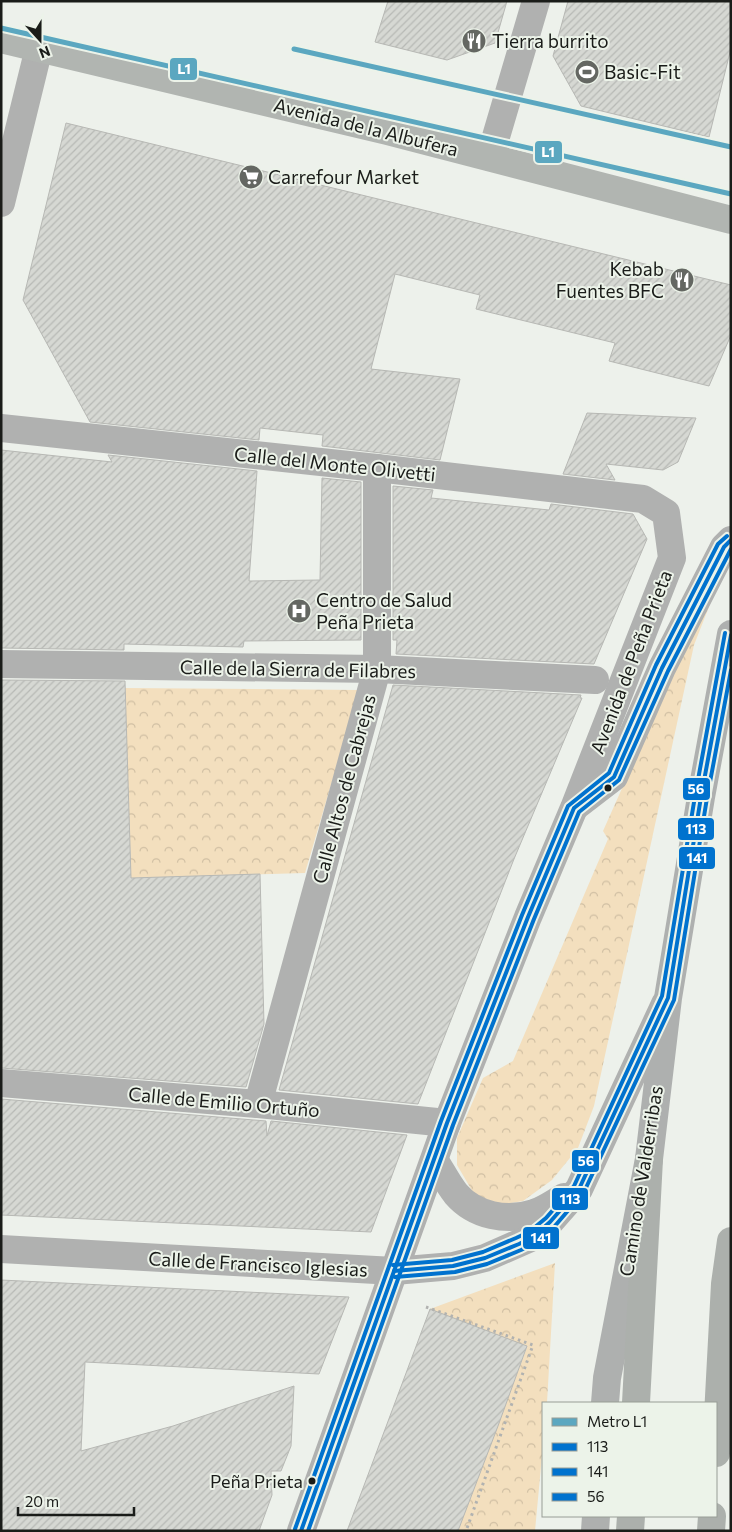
<svg xmlns="http://www.w3.org/2000/svg" width="732" height="1532" font-family="Commissioner,sans-serif">
<style>
.forest{fill:url(#forest-crowns)}
.building{fill:url(#building-hatch);stroke:#b7b8b4}
.lines{fill:none;stroke-linecap:round;stroke-linejoin:round}
.path{stroke:#b1b2b0;stroke-width:3;stroke-dasharray:2.5 4;stroke-linecap:butt}
.street{stroke:#b0b1b0;stroke-width:28}
.secondary{stroke:#aeb0af;stroke-width:28}
.primary{stroke:#b1b5b1;stroke-width:28}
.highway{stroke:#acb0ac;stroke-width:28}
.bus-1-casing{stroke:#ecf3e9;stroke-width:8}
.bus-2-casing{stroke:#ecf3e9;stroke-width:8}
.bus-3-casing{stroke:#ecf3e9;stroke-width:8}
.bus-1{stroke:#0072ce;stroke-width:4}
.bus-2{stroke:#0072ce;stroke-width:4}
.bus-3{stroke:#0072ce;stroke-width:4}
.metro-1-casing{stroke:#ecf3e9;stroke-width:9}
.metro-1{stroke:#5ba7c0;stroke-width:5}
.bus-dot{fill:#1a1c19;stroke:#ecf3e9;stroke-width:2}
.labels{text-anchor:middle;stroke-width:4;stroke-linejoin:round;paint-order:stroke}
.bus-label{font-size:18px;fill:#1a1c19;stroke:#ecf3e9;text-anchor:end}
.poi-label{font-size:19px;fill:#1a1c19;stroke:#ecf3e9;text-anchor:start}
.street-label{font-size:19px;fill:#1a1c19;stroke:#ecf3e9}
.line-badge{stroke:#ecf3e9;stroke-width:2}
.badge-label{font-size:14px;text-anchor:middle;font-weight:bold;fill:#fff}
</style>
<defs>
<pattern id="forest-crowns" width="20" height="18" patternUnits="userSpaceOnUse" patternTransform="scale(1.25)"><rect width="20" height="18" fill="#f3dfbe"/><path d="M2 6a3 3 0 1 1 6 0M12 15a3 3 0 1 1 6 0" fill="none" stroke="#d0bfa3"/></pattern>
<pattern id="building-hatch" width="6" height="6" patternUnits="userSpaceOnUse" patternTransform="scale(1.25)"><rect width="6" height="6" fill="#d6d8d3"/><path d="M-1 1l2-2M0 6l6-6M5 7l2-2" fill="none" stroke="#b7b9b5"/></pattern>
</defs>
<rect width="100%" height="100%" fill="#edf1eb"/>
<g class="forest">
<polygon points="722,564 725,566 694,645 594,1106 578,1148 552,1180 523,1201 500,1205 474,1194 457,1165 457,1138 483,1078 513,1061 608,839 603,831"/>
<polygon points="125,688 359,690 305,873 131,878"/>
<polygon points="555,1263 547,1403 543,1403 543,1445 535,1531 458,1531 527,1347 430,1309"/>
</g>
<g class="building">
<polygon points="388,1 507,1 495,43 447,60 375,42"/>
<polygon points="568,1 731,1 731,48 709,137 581,106 553,56"/>
<polygon points="66,123 731,285 731,335 709,386 609,361 615,343 476,309 480,295 395,274 371,369 460,379 440,460 322,446 323,435 260,428 259,440 90,422 23,300"/>
<polygon points="587,413 696,418 678,462 663,470 606,464 615,480 563,474"/>
<polygon points="1,450 112,462 108,455 257,471 249,581 320,580 322,478 361,482 361,640 244,641 243,647 124,644 124,650 1,648"/>
<polygon points="393,486 433,490 431,498 549,510 551,504 633,514 647,539 594,664 396,654 397,640 393,640"/>
<polygon points="1,680 125,681 131,878 260,874 264,1024 246,1087 1,1068"/>
<polygon points="393,685 581,695 580,698 582,698 514,859 418,1104 279,1090"/>
<polygon points="1,1099 266,1121 267,1136 271,1121 407,1135 371,1232 1,1215"/>
<polygon points="1,1280 349,1297 319,1374 85,1362 81,1451 173,1426 294,1386 291,1446 281,1471 271,1471 272,1495 259,1531 1,1531"/>
<polygon points="430,1309 527,1346 498,1426 458,1531 347,1531"/>
</g>
<g class="lines">
<polyline class="path" points="426,1307 533,1345 466,1531"/>
<g class="street">
<polyline points="490,157 536,1"/>
<polyline points="1,203 39,48"/>
<polyline points="1,428 377,468 643,499 666,513 672,558 574,808 528,917 447,1123 301,1531"/>
<polyline points="1,664 377,669 595,680"/>
<polyline points="575,807 614,777 662,668 724,547 731,540"/>
<polyline points="1,1083 258,1104 447,1123"/>
<polyline points="258,1104 377,669 377,468"/>
<path d="M 435,1161 C 442,1172 448,1184 456,1194 C 475,1216 507,1222 534,1213 C 544,1210 555,1202 564,1197"/>
<polyline points="1,1249 394,1271 453,1266 485,1258 533,1237 550,1222 579,1189 665,1004"/>
</g>
<g class="secondary">
<polyline points="605,1403 607,1378 649,1159 668,998 701,797 731,634"/>
<polyline points="595,1531 596,1516"/>
</g>
<polyline class="primary" points="1,39 387,131 731,220"/>
<g class="highway">
<polyline points="636,1403 649,1159"/>
<polyline points="716,1453 725,1284 731,1241"/>
<polyline points="630,1531 631,1516"/>
<polyline points="711,1531 712,1516"/>
</g>
<defs>
<g id="bus-1">
<polyline points="394,1271 453,1266 485,1258 519,1244 533,1237 550,1222 579,1189 668,998 701,797 731,635"/>
<polyline points="301,1531 447,1123 528,917 574,808 614,777 662,668 724,547 731,540"/>
</g>
<g id="bus-2">
<polyline points="395,1277 455,1272 487,1264 521,1250 537,1242 554,1227 584,1192 674,1000 707,798 731,670"/>
<polyline points="308,1531 453,1125 534,919 579,812 619,780 668,671 731,549"/>
</g>
<g id="bus-3">
<polyline points="393,1265 452,1260 483,1252 516,1238 529,1232 546,1218 574,1186 662,996 695,796 725,633"/>
<polyline points="295,1529 441,1121 522,915 568,806 609,773 656,665 718,544 727,536"/>
</g>
</defs>
<use href="#bus-1" class="bus-1-casing"/>
<use href="#bus-2" class="bus-2-casing"/>
<use href="#bus-3" class="bus-3-casing"/>
<use href="#bus-1" class="bus-1"/>
<use href="#bus-2" class="bus-2"/>
<use href="#bus-3" class="bus-3"/>
<defs>
<g id="metro-1">
<polyline points="1,28 731,194"/>
<polyline points="294,49 731,147"/>
</g>
</defs>
<use href="#metro-1" class="metro-1-casing"/>
<use href="#metro-1" class="metro-1"/>
</g>
<defs>
<symbol id="restaurant-disc" viewBox="-11 -11 22 22"><circle r="9.5" fill="#646762" stroke="#ecf3e9"/><path d="M-5-6h1v4h1v-4h1v4h1v-4h1v5L-1.5 .5V6h-2V.5L-5-1ZM5-6V6H3V1.5H1.5Q1.5-4 5-6Z" fill="#fff"/></symbol>
<symbol id="stadium-disc" viewBox="-11 -11 22 22"><circle r="9.5" fill="#646762" stroke="#ecf3e9"/><path d="M0-5a6.5 5 0 1 0 0 10a6.5 5 0 1 0 0-10ZM-3.5-1.8h7v3.6h-7Z" fill="#fff"/></symbol>
<symbol id="supermarket-disc" viewBox="-11 -11 22 22"><circle r="9.5" fill="#646762" stroke="#ecf3e9"/><path d="M-6-5.5h2.5l.6 2H6L4.5 2H-2.5L-4.4-4H-6ZM-1.5 3.2a1.3 1.3 0 1 0 .1 0ZM3 3.2a1.3 1.3 0 1 0 .1 0Z" fill="#fff"/></symbol>
<symbol id="hospital-disc" viewBox="-11 -11 22 22"><circle r="9.5" fill="#646762" stroke="#ecf3e9"/><path d="M-5-5h3v3.5h4V-5h3V5h-3V1.5h-4V5h-3Z" fill="#fff"/></symbol>
</defs>
<g fill-rule="evenodd">
<use href="#restaurant-disc" x="460" y="27" width="28" height="28"/>
<use href="#stadium-disc" x="573" y="58" width="28" height="28"/>
<use href="#supermarket-disc" x="237" y="163" width="28" height="28"/>
<use href="#restaurant-disc" x="668" y="266" width="28" height="28"/>
<use href="#hospital-disc" x="285" y="597" width="28" height="28"/>
</g>
<g class="bus-dot">
<circle cx="608" cy="788" r="4.5"/>
<circle cx="312" cy="1481" r="4.5"/>
</g>
<g class="labels">
<g class="bus-label">
<text x="303" y="1488">Peña Prieta</text>
</g>
<g class="poi-label">
<text x="492" y="48">Tierra burrito</text>
<text x="604" y="79">Basic-Fit</text>
<text x="268" y="184">Carrefour Market</text>
<text x="664" y="276" text-anchor="end">Kebab<tspan x="664" dy="22">Fuentes BFC</tspan></text>
<text x="316" y="607">Centro de Salud<tspan x="316" dy="22">Peña Prieta</tspan></text>
</g>
<g class="street-label">
<text transform="translate(366 127) rotate(14)" y="7">Avenida de la Albufera</text>
<text transform="translate(335 464) rotate(6)" y="7">Calle del Monte Olivetti</text>
<text transform="translate(631 662) rotate(-69)" y="7">Avenida de Peña Prieta</text>
<text transform="translate(298 669) rotate(1)" y="7">Calle de la Sierra de Filabres</text>
<text transform="translate(344 789) rotate(-75)" y="7">Calle Altos de Cabrejas</text>
<text transform="translate(224 1102) rotate(5)" y="7">Calle de Emilio Ortuño</text>
<text transform="translate(641 1181) rotate(-81)" y="7">Camino de Valderribas</text>
<text transform="translate(258 1264) rotate(3)" y="7">Calle de Francisco Iglesias</text>
</g>
</g>
<g class="line-badge">
<rect x="169" y="57" width="29" height="24" rx="5" fill="#5ba7c0"/>
<rect x="534" y="140" width="29" height="24" rx="5" fill="#5ba7c0"/>
<rect x="682" y="777" width="29" height="24" rx="5" fill="#0072ce"/>
<rect x="677" y="817" width="38" height="24" rx="5" fill="#0072ce"/>
<rect x="678" y="846" width="38" height="24" rx="5" fill="#0072ce"/>
<rect x="571" y="1149" width="29" height="24" rx="5" fill="#0072ce"/>
<rect x="551" y="1187" width="38" height="24" rx="5" fill="#0072ce"/>
<rect x="522" y="1226" width="38" height="24" rx="5" fill="#0072ce"/>
</g>
<g class="badge-label">
<text x="184" y="74">L1</text>
<text x="548" y="157">L1</text>
<text x="696" y="794">56</text>
<text x="696" y="834">113</text>
<text x="697" y="863">141</text>
<text x="586" y="1166">56</text>
<text x="570" y="1204">113</text>
<text x="541" y="1243">141</text>
</g>
<rect width="732" height="1532" fill="none" stroke="#1a1c19" stroke-width="5"/>
<rect x="542" y="1402" width="175" height="115" fill="#ecf3e9" stroke="#989d96"/>
<rect x="552" y="1418" width="25" height="8" fill="#5ba7c0" stroke="#989d96"/>
<text x="587" y="1427" font-size="15" fill="#1a1c19">Metro L1</text>
<rect x="552" y="1443" width="25" height="8" fill="#0072ce" stroke="#989d96"/>
<text x="587" y="1452" font-size="15" fill="#1a1c19">113</text>
<rect x="552" y="1468" width="25" height="8" fill="#0072ce" stroke="#989d96"/>
<text x="587" y="1477" font-size="15" fill="#1a1c19">141</text>
<rect x="552" y="1493" width="25" height="8" fill="#0072ce" stroke="#989d96"/>
<text x="587" y="1502" font-size="15" fill="#1a1c19">56</text>
<g transform="translate(40 40) rotate(159)" stroke="#ecf3e9" stroke-width="4" paint-order="stroke">
<path d="M0-4L9 19L0 12L-9 19Z" fill="#1a1c19"/>
<text y="-8" font-size="14" font-weight="bold" text-anchor="middle" fill="#1a1c19">N</text>
</g>
<path d="M18 1507v8h116v-8" fill="none" stroke="#1a1c19" stroke-width="2.5"/>
<text x="25" y="1507" font-size="15" fill="#1a1c19" stroke="#ecf3e9" stroke-width="4" paint-order="stroke">20 m</text>
</svg>
